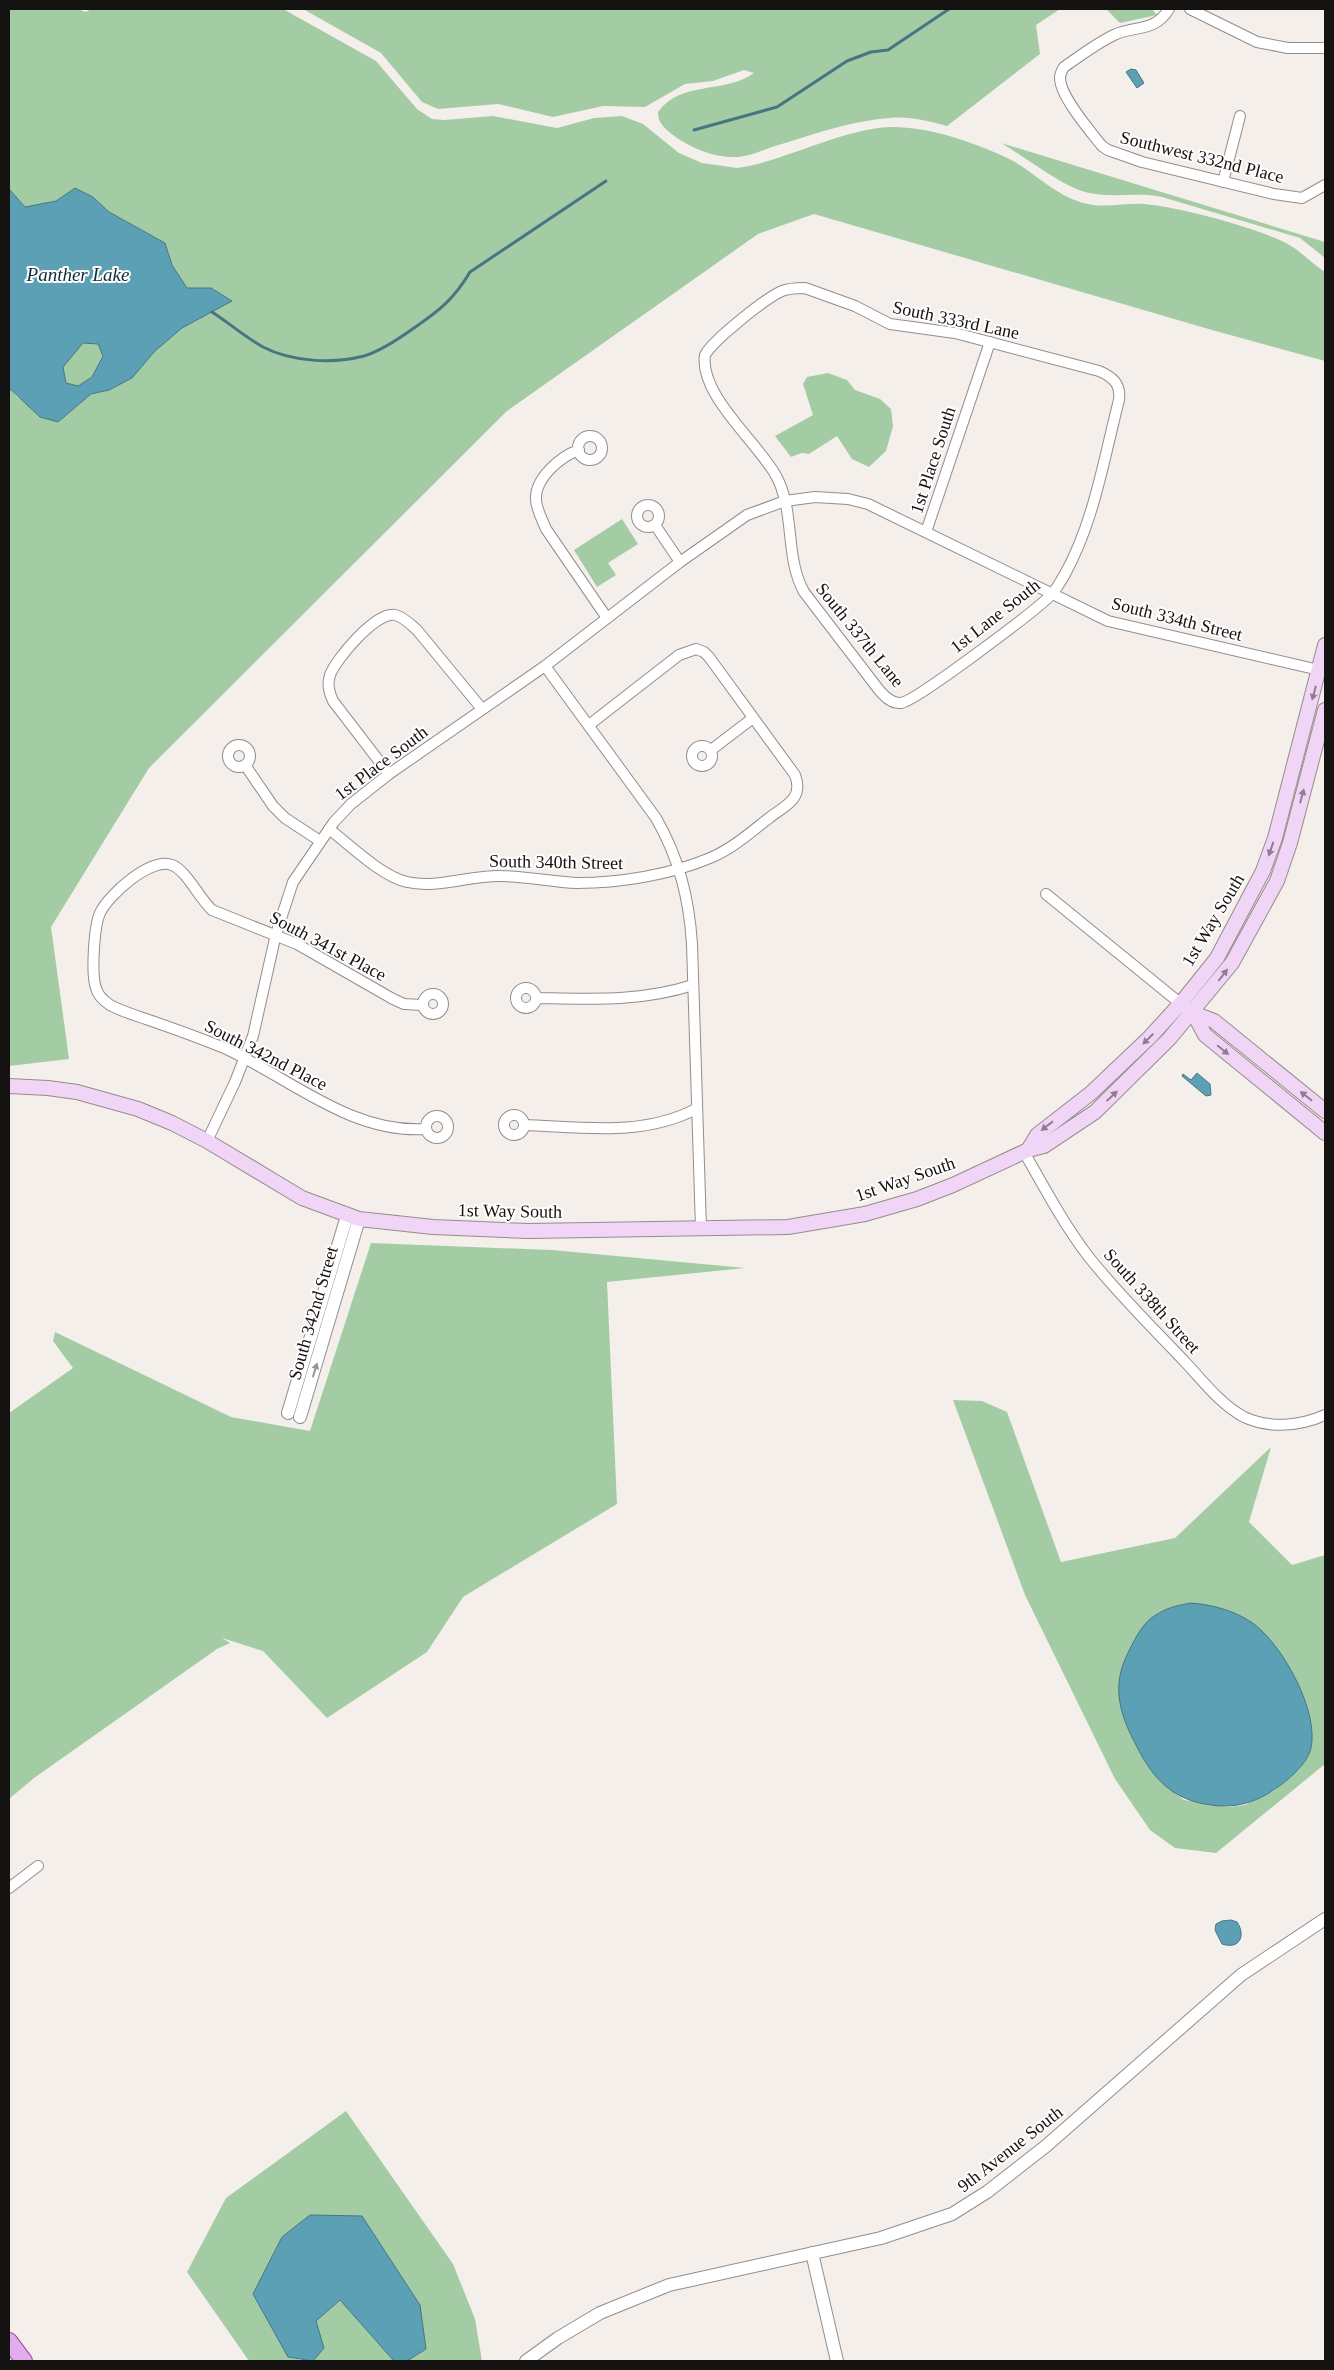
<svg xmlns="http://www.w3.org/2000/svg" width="1334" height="2370" font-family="Georgia,serif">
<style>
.green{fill:#a4cca4;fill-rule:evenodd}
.water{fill:#5ba0b4;stroke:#467683;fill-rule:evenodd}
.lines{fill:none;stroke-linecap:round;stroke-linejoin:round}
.stream{stroke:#467683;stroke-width:3}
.minor-casing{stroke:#938d8b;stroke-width:12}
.tertiary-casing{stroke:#938d8b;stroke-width:14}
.secondary-casing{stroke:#938d8b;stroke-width:16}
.primary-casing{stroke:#8f5298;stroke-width:18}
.minor{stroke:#fff;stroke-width:10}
.tertiary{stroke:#fff;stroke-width:12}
.secondary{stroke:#f1d5f6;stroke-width:14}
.primary{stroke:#e3acec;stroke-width:16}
.oneway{fill:#8e7e8f}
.oneway2{fill:#969594}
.labels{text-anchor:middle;stroke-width:4;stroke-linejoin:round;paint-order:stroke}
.street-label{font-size:18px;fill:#151312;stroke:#fffdfd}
.water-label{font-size:19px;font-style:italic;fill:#0b2e37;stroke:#fffdfd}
</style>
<rect width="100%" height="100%" fill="#f5efec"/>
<g class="green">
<path d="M 9,9 L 77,9 L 86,12 L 91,9 L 283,9 L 376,61 L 417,109 L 432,119 L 444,120 L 493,116 L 557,128 L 594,118 L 622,116 L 643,124 L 679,153 L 702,163 L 737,168 L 749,166 C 794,156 845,129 890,127 C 925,126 971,141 1003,156 C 1033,169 1054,197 1088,204 C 1106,208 1126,203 1144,204 C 1180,207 1254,227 1286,243 C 1301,251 1311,263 1325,272 L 1325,361 L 1212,330 L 814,214 L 758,234 L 507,411 L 149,768 L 51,927 L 69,1059 L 9,1066 L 9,388 L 17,397 L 58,422 L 91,394 L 109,390 L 132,378 L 155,351 L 182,328 L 232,301 L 211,288 L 187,288 L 172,265 L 165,243 L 109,212 L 93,197 L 75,188 L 56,201 L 25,207 L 9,189 Z"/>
<path d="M 303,9 L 1060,9 L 1036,25 L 1040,54 L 947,126 C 922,119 905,115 879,119 C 844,123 809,136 775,146 C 763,150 751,156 738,157 C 716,158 695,150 677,138 C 668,131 657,124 658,112 C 681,80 725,94 754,73 L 744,70 L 713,81 L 685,84 L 645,107 L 603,106 L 553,117 L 498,104 L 438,109 L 422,102 L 381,53 Z"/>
<polygon points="1106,9 1152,9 1157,15 1120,23"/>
<path d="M 1001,143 L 1325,242 L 1325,258 L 1300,238 L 1162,197 C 1138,192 1113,198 1089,193 C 1065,189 1024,156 1001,143 Z"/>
<polygon points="83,343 98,344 103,355 92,377 78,386 66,383 63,367"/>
<polygon points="828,373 847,380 855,390 880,399 891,409 893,426 886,451 869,467 852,459 837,436 809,454 802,453 791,457 775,436 813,415 803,384 807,377"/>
<polygon points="622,519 638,544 608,563 616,575 597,587 574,550"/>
<polygon points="371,1243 552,1250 745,1268 607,1282 617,1504 463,1597 427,1652 327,1718 263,1651 222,1638 230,1643 217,1649 34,1778 9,1799 9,1413 73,1368 53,1341 55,1332 231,1417 310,1431"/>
<path d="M 953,1400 L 982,1401 L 1007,1412 L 1061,1562 L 1175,1538 L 1271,1447 L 1249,1522 L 1292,1565 L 1325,1555 L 1325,1764 L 1216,1853 L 1175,1848 L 1150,1830 L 1115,1779 L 1025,1595 ZM 1191,1603 L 1296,1681 L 1308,1714 L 1312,1733 L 1311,1748 L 1307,1758 L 1299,1770 L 1274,1791 L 1245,1805 L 1228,1807 L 1184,1800 L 1161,1782 L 1149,1768 L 1131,1734 L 1123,1715 L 1158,1613 L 1172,1607 Z"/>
<polygon points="346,2111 453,2264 475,2319 482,2361 407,2361 426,2349 362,2216 288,2357 307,2361 249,2361 187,2272 226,2198"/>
<polygon points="340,2300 394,2361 313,2361 324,2348 315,2321"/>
</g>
<g class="water">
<polygon points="1131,69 1136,70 1144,83 1137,88 1126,72"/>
<path d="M 75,188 L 93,197 L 109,212 L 165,243 L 172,265 L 187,288 L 211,288 L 232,301 L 182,328 L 155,351 L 132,378 L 109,390 L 91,394 L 58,422 L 40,417 L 9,388 L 9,189 L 25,207 L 56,201 ZM 83,343 L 98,344 L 103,356 L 92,377 L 78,386 L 66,383 L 63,367 Z"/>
<polygon points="1197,1073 1210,1084 1211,1095 1206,1096 1182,1076 1183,1074 1191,1080"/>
<path d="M 1191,1603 C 1214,1605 1236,1611 1254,1624 C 1283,1646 1319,1711 1311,1748 C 1309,1757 1302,1766 1295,1773 C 1270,1796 1245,1810 1211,1805 C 1170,1800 1151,1776 1134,1741 C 1125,1724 1117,1703 1119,1683 C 1120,1668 1127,1654 1134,1641 C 1140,1630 1147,1619 1159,1613 C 1169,1607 1180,1605 1191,1603 Z"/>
<path d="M 1231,1920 L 1237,1922 C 1246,1935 1240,1950 1222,1944 L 1215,1930 L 1216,1924 L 1222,1921 Z"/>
<polygon points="310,2215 362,2216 420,2305 426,2349 407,2361 394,2361 340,2300 316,2321 324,2348 313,2361 288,2357 253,2294 282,2237"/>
</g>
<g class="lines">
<g class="stream">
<polyline points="694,130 777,107 847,61 871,52 888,50 949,9"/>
<path d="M 212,312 C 229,323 245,337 263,347 C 292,362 333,364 364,356 C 381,351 400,338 414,328 C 440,310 454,299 470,272 L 606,181"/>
</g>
<defs>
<g id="minor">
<path d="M 1169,9 C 1154,33 1135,25 1114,35 C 1097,43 1080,56 1064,67 C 1062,70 1060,73 1060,78 C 1060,96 1090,131 1102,146 L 1108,150 L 1142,162 L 1274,194 L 1302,198 L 1325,185"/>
<polyline points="1190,9 1257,42 1288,48 1325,48"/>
<polyline points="1223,182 1240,116"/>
<path d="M 805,288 L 855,306 L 890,324 L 955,333 L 1099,371 C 1113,377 1121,384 1119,400 C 1104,458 1094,522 1065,574 C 1061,581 1057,588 1052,594 C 1038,609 916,701 901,703 C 892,704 885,697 879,690 L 804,592 C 784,556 796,510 775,474 C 756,441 699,394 705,355 C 713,340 766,298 782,291 C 789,288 797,288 805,288 Z"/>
<circle cx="590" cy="448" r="12"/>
<path d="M 579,450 C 561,456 535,478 536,499 C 536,509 542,519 546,529 L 607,618"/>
<circle cx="648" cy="516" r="11"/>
<polyline points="655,525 680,562"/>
<polyline points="926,532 990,342"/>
<path d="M 545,666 L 656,818 C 679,858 689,898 692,944 L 701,1228"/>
<circle cx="239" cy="756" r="11"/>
<circle cx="702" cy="756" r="10"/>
<polyline points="711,750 753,718"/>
<polyline points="245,765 273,806 285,818 320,841"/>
<path d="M 389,774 L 333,701 C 329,692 327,685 330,675 C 336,659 376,611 395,615 C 404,617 411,625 417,630 L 482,709"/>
<path d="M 329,829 C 350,845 381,876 407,882 C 437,889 470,875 501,876 C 526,876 551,882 577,883 C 619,883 670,875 710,858 C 732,849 751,832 769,818 C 786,805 804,799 795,775 L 709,657 L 704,652 L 696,649 L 679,655 L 589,725"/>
<polyline points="1046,894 1186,1008"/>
<circle cx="526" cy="998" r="10"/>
<circle cx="433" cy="1004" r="10"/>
<path d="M 536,998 C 592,999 640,1002 693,985"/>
<path d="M 422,1005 L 404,1004 L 393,999 L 297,944 L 212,910 C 199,898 187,871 172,865 C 151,857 109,894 100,913 C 94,926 91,975 96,988 C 98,996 104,1001 110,1005 C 121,1011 134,1015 146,1019 C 172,1028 198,1037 224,1048 C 289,1077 350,1134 426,1129"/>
<circle cx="514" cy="1125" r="10"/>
<circle cx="437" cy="1127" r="11"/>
<path d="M 524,1125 C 582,1127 642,1137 696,1109"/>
<polyline points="207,1141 235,1082 253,1036 276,934 293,882 334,822 351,804 389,774 545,666 680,562 747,515 785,501 815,497 848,499 868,504 1108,621 1319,670"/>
<path d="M 1024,1152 C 1044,1187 1063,1223 1088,1256 C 1118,1294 1153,1328 1186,1363 C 1203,1381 1221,1405 1244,1417 C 1270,1429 1300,1426 1325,1415"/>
<polyline points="9,1888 38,1866"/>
</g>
<g id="tertiary">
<polyline points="288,1413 347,1216"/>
<polyline points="300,1417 359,1219"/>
<polyline points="812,2253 837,2361"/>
<polyline points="526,2361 558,2338 600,2313 669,2285 881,2238 952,2214 987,2192 1046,2146 1241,1975 1325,1919"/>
</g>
<g id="secondary">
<polyline points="1193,1013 1205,1035 1325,1133"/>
<polyline points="1193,1013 1214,1021 1325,1111"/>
<polyline points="9,1086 48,1088 77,1092 138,1109 172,1123 207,1141 302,1198 359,1219 433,1227 528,1231 788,1227 865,1214 917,1199 953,1185 1028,1150 1044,1146 1095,1112 1170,1038 1232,963 1277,881 1290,843 1325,710"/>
<polyline points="1028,1150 1037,1135 1091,1093 1150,1037 1181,1003 1217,958 1263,871 1275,838 1325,645"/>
</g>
<polyline id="primary" points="9,2341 24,2361"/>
</defs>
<use href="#minor" class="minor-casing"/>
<use href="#tertiary" class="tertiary-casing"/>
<use href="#secondary" class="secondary-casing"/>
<use href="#primary" class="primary-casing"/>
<use href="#minor" class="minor"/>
<use href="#tertiary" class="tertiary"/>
<use href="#secondary" class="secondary"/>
<use href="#primary" class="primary"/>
</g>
<defs><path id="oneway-solid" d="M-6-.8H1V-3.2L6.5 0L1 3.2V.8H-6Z" transform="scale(1.25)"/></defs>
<g class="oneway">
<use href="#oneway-solid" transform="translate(1314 693) rotate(105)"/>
<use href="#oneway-solid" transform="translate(1302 796) rotate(-75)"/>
<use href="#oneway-solid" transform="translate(1271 849) rotate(109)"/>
<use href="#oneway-solid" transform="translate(1223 975) rotate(-52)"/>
<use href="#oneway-solid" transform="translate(1148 1039) rotate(135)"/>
<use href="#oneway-solid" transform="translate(1223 1050) rotate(39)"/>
<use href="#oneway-solid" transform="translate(1112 1096) rotate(-43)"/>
<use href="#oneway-solid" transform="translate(1306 1096) rotate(-142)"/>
<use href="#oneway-solid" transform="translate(1047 1126) rotate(142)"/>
</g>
<use class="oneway2" href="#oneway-solid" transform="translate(315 1370) rotate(-73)"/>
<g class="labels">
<g class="street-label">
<text transform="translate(1202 157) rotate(14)" y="6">Southwest 332nd Place</text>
<text transform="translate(956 320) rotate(12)" y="6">South 333rd Lane</text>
<text transform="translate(933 460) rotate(-72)" y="6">1st Place South</text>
<text transform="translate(995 616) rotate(-38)" y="6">1st Lane South</text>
<text transform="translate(1177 619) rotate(14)" y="6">South 334th Street</text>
<text transform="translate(860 635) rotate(51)" y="6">South 337th Lane</text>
<text transform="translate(381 763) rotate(-37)" y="6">1st Place South</text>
<text transform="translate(556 862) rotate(1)" y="6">South 340th Street</text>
<text transform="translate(1213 920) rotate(-59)" y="6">1st Way South</text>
<text transform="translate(328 946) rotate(28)" y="6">South 341st Place</text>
<text transform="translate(266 1055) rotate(27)" y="6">South 342nd Place</text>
<text transform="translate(905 1179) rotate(-19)" y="6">1st Way South</text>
<text transform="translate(510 1211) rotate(1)" y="6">1st Way South</text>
<text transform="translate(1152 1301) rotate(48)" y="6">South 338th Street</text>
<text transform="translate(313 1313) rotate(-74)" y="6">South 342nd Street</text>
<text transform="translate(1010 2149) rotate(-38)" y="6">9th Avenue South</text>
</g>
<g class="water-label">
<text x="78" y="281">Panther Lake</text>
</g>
</g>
<rect width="1334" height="2370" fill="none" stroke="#151312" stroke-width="20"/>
</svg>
